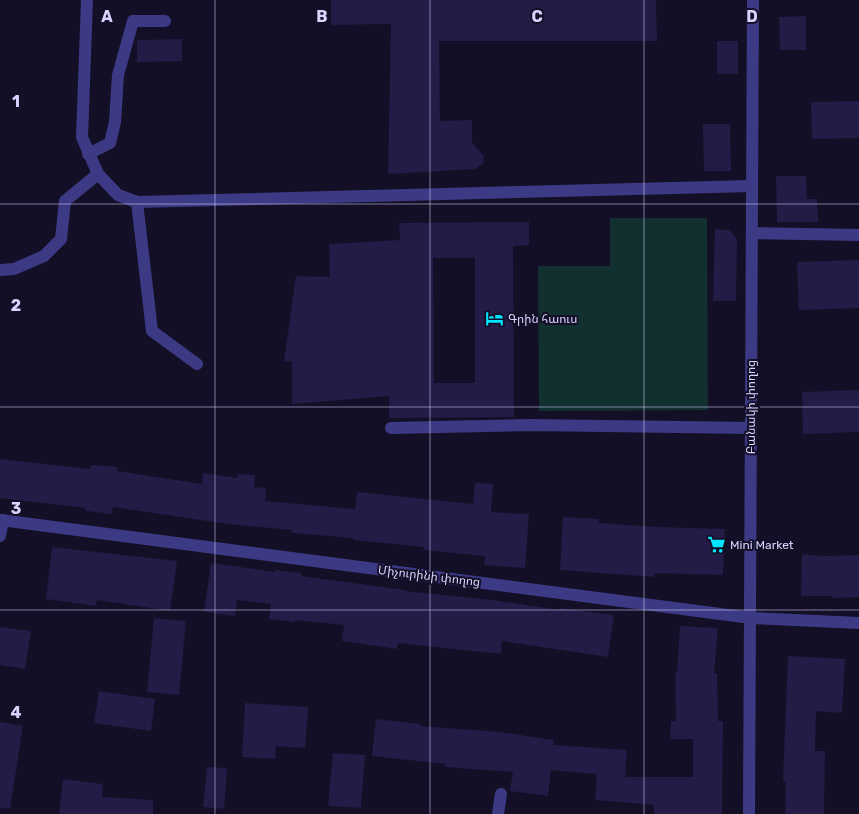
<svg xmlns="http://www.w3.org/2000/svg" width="859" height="814" font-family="Rubik,'Noto Sans Armenian',sans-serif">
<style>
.green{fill:#12302f}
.building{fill:#241b47;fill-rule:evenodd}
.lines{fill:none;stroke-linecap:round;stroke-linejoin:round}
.service{stroke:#3d3a85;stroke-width:12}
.minor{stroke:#3d3a85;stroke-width:12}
.grid{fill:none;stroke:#d9d4ff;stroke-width:1;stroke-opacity:0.55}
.labels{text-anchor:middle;stroke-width:4;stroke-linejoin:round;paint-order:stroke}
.poi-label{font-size:12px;fill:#d9d4ff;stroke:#130f26;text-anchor:start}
.street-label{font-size:12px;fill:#d9d4ff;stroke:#130f26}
.grid-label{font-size:16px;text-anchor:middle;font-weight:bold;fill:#d9d4ff;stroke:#130f26;stroke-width:4;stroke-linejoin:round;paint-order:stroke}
</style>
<rect width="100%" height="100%" fill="#130f26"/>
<polygon class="green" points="610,218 707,218 708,410 539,411 538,266 610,266"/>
<g class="building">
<polygon points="331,0 656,0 657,41 439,41 440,121 472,120 472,143 484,156 483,164 475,169 388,174 391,24 331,25"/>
<polygon points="806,16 806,50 780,50 779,17"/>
<polygon points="182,39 182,61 137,62 137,40"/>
<rect x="717" y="41" width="21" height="33"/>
<polygon points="859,101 859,138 812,139 811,102"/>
<polygon points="703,124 730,124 731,171 704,171"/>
<polygon points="776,176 806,176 807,199 817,199 818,222 777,222"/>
<path d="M 529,222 L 529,245 L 513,246 L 514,417 L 389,418 L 389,396 L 292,404 L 292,361 L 284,362 L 296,276 L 330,277 L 329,244 L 400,240 L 399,223 ZM 433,258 L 475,258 L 475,383 L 434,383 Z"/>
<polygon points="715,229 730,230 737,239 736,301 713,301"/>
<polygon points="859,260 859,308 799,310 797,262"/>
<polygon points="859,390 859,432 803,434 802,392"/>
<polygon points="0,459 90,469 91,465 118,467 117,471 202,484 203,473 237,478 238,474 255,475 254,487 266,488 265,501 355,509 357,492 473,504 475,483 493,484 491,512 529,514 525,568 484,565 485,556 423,550 424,547 353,540 353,538 292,533 292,530 228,524 113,507 112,514 86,511 86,508 0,498"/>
<polygon points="563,517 599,519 599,523 657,527 725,529 723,575 654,573 654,577 560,570"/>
<polygon points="52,547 177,561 170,611 97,600 96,606 46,599"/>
<polygon points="802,554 823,556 859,555 859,597 832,598 832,596 801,596"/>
<polygon points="211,563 275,572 275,570 301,573 301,576 405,590 405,591 492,600 560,610 560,608 614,615 608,657 502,641 501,654 398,643 397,649 342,641 344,625 295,620 295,622 269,619 271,604 237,600 235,616 204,612"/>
<polygon points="154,618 186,621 179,695 147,692"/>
<polygon points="680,626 718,628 714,673 717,673 718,721 723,721 722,814 654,814 654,805 595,800 597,774 551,770 548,796 510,791 513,772 445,767 445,764 372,756 376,719 421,724 420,726 499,732 554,740 553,745 627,750 625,777 693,777 693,739 670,739 671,721 676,721 675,673 677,673"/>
<polygon points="0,627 31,631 25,669 0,665"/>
<polygon points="788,656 845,659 842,713 816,711 815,751 825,751 824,814 785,814 786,781 783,781"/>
<polygon points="99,691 155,699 151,731 94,723"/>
<polygon points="245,703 308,707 305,748 276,746 275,759 242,757"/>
<polygon points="0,722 23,726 10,809 0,808"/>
<polygon points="333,753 365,755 361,808 328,806"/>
<polygon points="207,767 227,768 224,809 203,807"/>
<polygon points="63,779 103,784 102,797 153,800 153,814 59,814"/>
</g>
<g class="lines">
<g class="service">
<polyline points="87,0 82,137 98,174 118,195 137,202 752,186"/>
<polyline points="88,154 110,143 115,122 118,75 133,21 165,21"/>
<polyline points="137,202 152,331 197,364"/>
<polyline points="0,270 14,269 44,256 61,239 65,201 98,174"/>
<polyline points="391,428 531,425 751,428"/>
<polyline points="0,536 3,520"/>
</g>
<g class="minor">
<polyline points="752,233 859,235"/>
<polyline points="0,520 751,618 859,623"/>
<polyline points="498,814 501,794"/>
<polyline points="749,814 753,0"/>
</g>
</g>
<path class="grid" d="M 215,0 L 215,814M 430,0 L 430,814M 644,0 L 644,814M 0,204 L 859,204M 0,407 L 859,407M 0,610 L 859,610"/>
<defs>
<symbol id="hotel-bare" viewBox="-9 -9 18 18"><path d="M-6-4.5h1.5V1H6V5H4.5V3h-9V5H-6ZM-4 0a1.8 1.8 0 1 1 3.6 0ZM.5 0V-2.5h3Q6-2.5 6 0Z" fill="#00e5ff" stroke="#130f26" stroke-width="2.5" paint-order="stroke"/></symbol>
<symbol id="supermarket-bare" viewBox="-9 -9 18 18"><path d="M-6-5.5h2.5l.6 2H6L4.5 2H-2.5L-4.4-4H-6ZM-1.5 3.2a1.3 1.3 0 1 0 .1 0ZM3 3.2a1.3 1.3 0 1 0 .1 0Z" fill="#00e5ff" stroke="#130f26" stroke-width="2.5" paint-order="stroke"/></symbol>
</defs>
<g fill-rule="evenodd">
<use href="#hotel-bare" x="482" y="306" width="25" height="25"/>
<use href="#supermarket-bare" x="704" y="532" width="25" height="25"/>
</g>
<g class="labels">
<g class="poi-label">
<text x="508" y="323">Գրին հաուս</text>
<text x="730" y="549">Mini Market</text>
</g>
<g class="street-label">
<text transform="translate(751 407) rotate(-90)" y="4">Բանակի փողոց</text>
<text transform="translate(429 576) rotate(7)" y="4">Միչուրինի փողոց</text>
</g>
</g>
<g class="grid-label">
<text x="107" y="22">A</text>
<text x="322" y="22">B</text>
<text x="537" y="22">C</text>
<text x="752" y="22">D</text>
<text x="16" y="107">1</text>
<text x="16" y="311">2</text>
<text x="16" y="514">3</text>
<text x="16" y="718">4</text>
</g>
</svg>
